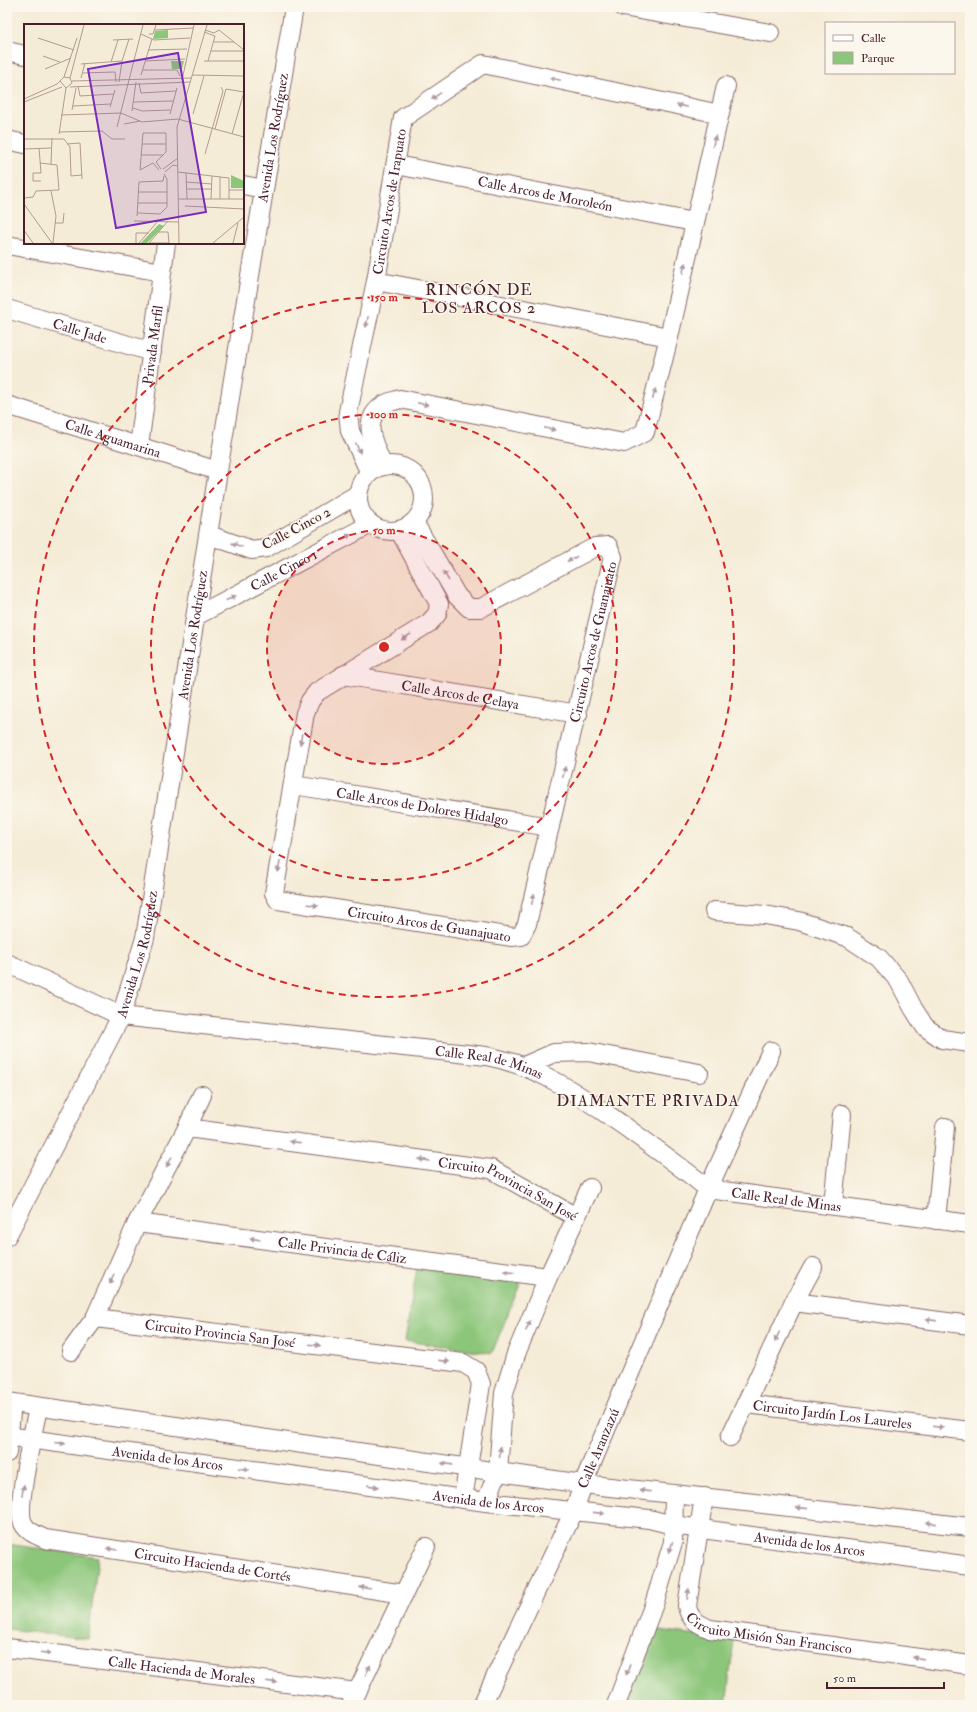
<svg xmlns="http://www.w3.org/2000/svg" width="977" height="1712" font-family="'IM FELL Double Pica',serif">
<style>
.green{fill:#8cc67a;stroke:#6b7252}
.lines{fill:none;stroke-linecap:round;stroke-linejoin:round}
.street-casing{stroke:#866767;stroke-width:20}
.street{stroke:#fff;stroke-width:18}
.oneway{fill:#ae9aa0}
.ring{fill:none;stroke:#d62828;stroke-width:2;stroke-dasharray:7 5}
.labels{text-anchor:middle;stroke-width:3;stroke-linejoin:round;paint-order:stroke}
.street-label{font-size:14px;fill:#4a1f2b;stroke:#fbf7ec}
.quarter-label{font-size:16px;letter-spacing:1px;fill:#4a1f2b;stroke:#fbf7ec}
.inset-road{fill:none;stroke:#b19a92;stroke-width:1}
.view{fill:#7b2cbf;fill-opacity:0.15;stroke:#7b2cbf;stroke-width:2}
.inset-edge{fill:none;stroke:#4a1f2b;stroke-width:2}
.centre{fill:#d62828;stroke:#fbf7ec;stroke-width:2}
.ring-label{font-size:12px;text-anchor:middle;font-weight:bold;fill:#d62828;stroke:#fbf7ec;stroke-width:3;stroke-linejoin:round;paint-order:stroke}
</style>
<rect width="100%" height="100%" fill="#fbf7ec"/>
<filter id="ink" filterUnits="userSpaceOnUse"><feTurbulence type="fractalNoise" baseFrequency=".025" numOctaves="2"/><feDisplacementMap in="SourceGraphic" scale="8" xChannelSelector="R" yChannelSelector="G"/><feConvolveMatrix kernelMatrix="1 2 1 2 8 2 1 2 1" color-interpolation-filters="sRGB"/></filter>
<filter id="wash" filterUnits="userSpaceOnUse"><feTurbulence type="fractalNoise" baseFrequency=".012" numOctaves="4" result="noise"/><feDisplacementMap in="SourceGraphic" scale="16" xChannelSelector="R" yChannelSelector="G"/><feGaussianBlur stdDeviation="0.9" result="paint"/><feColorMatrix in="noise" values="0 0 0 0 0 0 0 0 0 0 0 0 0 0 0 0 0 1.4 0 .05"/><feComposite in="paint" operator="in"/></filter>
<g filter="url(#wash)">
<rect width="100%" height="100%" fill="#f5ecd7"/>
<g class="green">
<polygon points="417,1267 521,1282 492,1353 405,1341"/>
<polygon points="7,1544 98,1557 88,1639 7,1629"/>
<polygon points="652,1629 734,1640 726,1705 619,1705"/>
</g>
</g>
<g filter="url(#ink)">
<g class="lines">
<defs>
<g id="street">
<polyline points="623,7 770,33"/>
<polyline points="7,51 25,55"/>
<polyline points="7,140 25,144"/>
<path id="s1" d="M 396,165 L 694,222"/>
<polyline points="243,185 264,189"/>
<polyline points="7,245 162,272"/>
<polyline points="376,281 669,337"/>
<path id="s2" d="M 7,309 L 152,352"/>
<path id="s3" d="M 7,405 L 218,471"/>
<path id="s4" d="M 139,446 L 166,243"/>
<circle cx="391" cy="498" r="33"/>
<path d="M 383,466 C 375,446 360,422 382,406 C 387,402 395,401 400,399 L 624,443 L 645,432 L 669,337 L 726,86"/>
<path id="s5" d="M 370,473 L 350,431 L 348,412 L 376,281 L 403,118 L 483,64 L 720,114"/>
<path id="s6" d="M 399,530 L 439,604 L 437,614 L 429,623 L 317,692 L 310,701 L 305,713 L 274,893 L 278,900 L 512,937 L 521,936 L 527,924 L 613,557 L 608,546 L 595,547 L 481,608 L 469,608 L 457,596 L 414,522"/>
<polyline points="209,535 252,550 266,548 358,494"/>
<path id="s7" d="M 196,616 L 371,524"/>
<path id="s8" d="M 343,675 L 578,714"/>
<path id="s9" d="M 294,785 L 550,827"/>
<polyline points="714,911 765,915 799,921 847,937 879,958 899,981 913,1008 925,1027 942,1039 970,1043"/>
<path id="s10" d="M 7,963 L 121,1016 L 486,1056 C 541,1066 582,1097 627,1128 C 654,1148 682,1167 708,1189 L 970,1224"/>
<polyline points="524,1066 554,1053 588,1052 699,1073"/>
<path id="s11" d="M 187,1128 L 491,1169 L 576,1217"/>
<polyline points="833,1205 842,1114"/>
<polyline points="936,1220 945,1127"/>
<path id="s12" d="M 137,1223 L 548,1277"/>
<path id="s13" d="M 7,1236 L 121,1016 L 145,938 L 218,471 L 294,7"/>
<polyline points="794,1302 970,1325"/>
<path id="s14" d="M 95,1318 L 463,1363 L 476,1371 L 481,1384 L 463,1499"/>
<polyline points="71,1351 95,1318 137,1223 187,1128 202,1095"/>
<polyline points="7,1402 583,1484 970,1527"/>
<path id="s15" d="M 746,1404 L 970,1431"/>
<path id="s16" d="M 38,1407 C 34,1430 15,1506 23,1523 C 27,1532 37,1535 45,1539 L 404,1594"/>
<path id="s17" d="M 7,1436 L 486,1502 L 649,1519 L 673,1525 L 970,1566"/>
<polyline points="730,1437 794,1302 813,1267"/>
<polyline points="7,1453 12,1403"/>
<path id="s18" d="M 704,1497 L 687,1606 C 689,1619 698,1624 710,1629 L 970,1665"/>
<polyline points="486,1502 498,1471 504,1393 516,1354 548,1277 590,1188"/>
<path id="s19" d="M 7,1648 L 357,1692"/>
<polyline points="351,1705 426,1547"/>
<path id="s20" d="M 482,1705 L 574,1511 L 583,1484 L 708,1189 L 771,1051"/>
<polyline points="616,1705 655,1601 673,1542 674,1495"/>
</g>
</defs>
<use href="#street" class="street-casing"/>
<use href="#street" class="street"/>
</g>
<defs><path id="oneway-solid" d="M-6-.8H1V-3.2L6.5 0L1 3.2V.8H-6Z"/></defs>
<g class="oneway">
<use href="#oneway-solid" transform="translate(555 79) rotate(-168)"/>
<use href="#oneway-solid" transform="translate(436 96) rotate(146)"/>
<use href="#oneway-solid" transform="translate(682 106) rotate(-168)"/>
<use href="#oneway-solid" transform="translate(714 141) rotate(-77)"/>
<use href="#oneway-solid" transform="translate(684 268) rotate(-77)"/>
<use href="#oneway-solid" transform="translate(367 322) rotate(102)"/>
<use href="#oneway-solid" transform="translate(654 394) rotate(-76)"/>
<use href="#oneway-solid" transform="translate(423 404) rotate(11)"/>
<use href="#oneway-solid" transform="translate(550 429) rotate(11)"/>
<use href="#oneway-solid" transform="translate(358 448) rotate(65)"/>
<use href="#oneway-solid" transform="translate(346 537) rotate(-28)"/>
<use href="#oneway-solid" transform="translate(237 545) rotate(-160)"/>
<use href="#oneway-solid" transform="translate(572 559) rotate(152)"/>
<use href="#oneway-solid" transform="translate(446 576) rotate(-121)"/>
<use href="#oneway-solid" transform="translate(231 598) rotate(-28)"/>
<use href="#oneway-solid" transform="translate(406 637) rotate(148)"/>
<use href="#oneway-solid" transform="translate(301 739) rotate(99)"/>
<use href="#oneway-solid" transform="translate(564 772) rotate(-77)"/>
<use href="#oneway-solid" transform="translate(279 867) rotate(101)"/>
<use href="#oneway-solid" transform="translate(533 899) rotate(-76)"/>
<use href="#oneway-solid" transform="translate(313 905) rotate(9)"/>
<use href="#oneway-solid" transform="translate(295 1142) rotate(-172)"/>
<use href="#oneway-solid" transform="translate(424 1160) rotate(-172)"/>
<use href="#oneway-solid" transform="translate(169 1162) rotate(118)"/>
<use href="#oneway-solid" transform="translate(255 1239) rotate(-172)"/>
<use href="#oneway-solid" transform="translate(509 1272) rotate(-172)"/>
<use href="#oneway-solid" transform="translate(112 1279) rotate(114)"/>
<use href="#oneway-solid" transform="translate(931 1320) rotate(-172)"/>
<use href="#oneway-solid" transform="translate(528 1326) rotate(-67)"/>
<use href="#oneway-solid" transform="translate(777 1337) rotate(115)"/>
<use href="#oneway-solid" transform="translate(315 1345) rotate(7)"/>
<use href="#oneway-solid" transform="translate(444 1361) rotate(7)"/>
<use href="#oneway-solid" transform="translate(938 1427) rotate(7)"/>
<use href="#oneway-solid" transform="translate(60 1443) rotate(8)"/>
<use href="#oneway-solid" transform="translate(500 1452) rotate(-86)"/>
<use href="#oneway-solid" transform="translate(447 1464) rotate(-172)"/>
<use href="#oneway-solid" transform="translate(244 1469) rotate(8)"/>
<use href="#oneway-solid" transform="translate(373 1486) rotate(8)"/>
<use href="#oneway-solid" transform="translate(23 1490) rotate(-79)"/>
<use href="#oneway-solid" transform="translate(645 1491) rotate(-173)"/>
<use href="#oneway-solid" transform="translate(802 1508) rotate(-174)"/>
<use href="#oneway-solid" transform="translate(599 1513) rotate(6)"/>
<use href="#oneway-solid" transform="translate(931 1523) rotate(-174)"/>
<use href="#oneway-solid" transform="translate(671 1547) rotate(106)"/>
<use href="#oneway-solid" transform="translate(112 1549) rotate(-171)"/>
<use href="#oneway-solid" transform="translate(365 1588) rotate(-171)"/>
<use href="#oneway-solid" transform="translate(688 1594) rotate(-81)"/>
<use href="#oneway-solid" transform="translate(46 1653) rotate(7)"/>
<use href="#oneway-solid" transform="translate(918 1658) rotate(-172)"/>
<use href="#oneway-solid" transform="translate(368 1670) rotate(-64)"/>
<use href="#oneway-solid" transform="translate(628 1670) rotate(110)"/>
<use href="#oneway-solid" transform="translate(272 1682) rotate(7)"/>
</g>
</g>
<circle cx="384" cy="647" r="117" fill="#d62828" fill-opacity=".12"/>
<g class="ring">
<circle cx="384" cy="647" r="117"/>
<circle cx="384" cy="647" r="233"/>
<circle cx="384" cy="647" r="350"/>
</g>
<g class="labels">
<g class="street-label">
<text dy="5" stroke="none"><textPath href="#s13" startOffset="1140">Avenida Los Rodríguez</textPath></text>
<text dy="5" stroke="none"><textPath href="#s1" startOffset="152">Calle Arcos de Moroleón</textPath></text>
<text dy="5" stroke="none"><textPath href="#s5" startOffset="280">Circuito Arcos de Irapuato</textPath></text>
<text dy="5" stroke="none"><textPath href="#s2" startOffset="76">Calle Jade</textPath></text>
<text dy="5" stroke="none"><textPath href="#s4" startOffset="102">Privada Marfil</textPath></text>
<text dy="5" stroke="none"><textPath href="#s3" startOffset="111">Calle Aguamarina</textPath></text>
<text transform="translate(296 528) rotate(-28)" y="5">Calle Cinco 2</text>
<text dy="5" stroke="none"><textPath href="#s7" startOffset="99">Calle Cinco 1</textPath></text>
<text dy="5" stroke="none"><textPath href="#s13" startOffset="636">Avenida Los Rodríguez</textPath></text>
<text dy="5" stroke="none"><textPath href="#s6" startOffset="1002">Circuito Arcos de Guanajuato</textPath></text>
<text dy="5" stroke="none"><textPath href="#s8" startOffset="119">Calle Arcos de Celaya</textPath></text>
<text dy="5" stroke="none"><textPath href="#s9" startOffset="130">Calle Arcos de Dolores Hidalgo</textPath></text>
<text dy="5" stroke="none"><textPath href="#s6" startOffset="606">Circuito Arcos de Guanajuato</textPath></text>
<text dy="5" stroke="none"><textPath href="#s13" startOffset="312">Avenida Los Rodríguez</textPath></text>
<text dy="5" stroke="none"><textPath href="#s10" startOffset="497">Calle Real de Minas</textPath></text>
<text dy="5" stroke="none"><textPath href="#s11" startOffset="329">Circuito Provincia San José</textPath></text>
<text dy="5" stroke="none"><textPath href="#s10" startOffset="833">Calle Real de Minas</textPath></text>
<text dy="5" stroke="none"><textPath href="#s12" startOffset="207">Calle Privincia de Cáliz</textPath></text>
<text dy="5" stroke="none"><textPath href="#s14" startOffset="126">Circuito Provincia San José</textPath></text>
<text dy="5" stroke="none"><textPath href="#s15" startOffset="87">Circuito Jardín Los Laureles</textPath></text>
<text dy="5" stroke="none"><textPath href="#s20" startOffset="282">Calle Aranzazú</textPath></text>
<text dy="5" stroke="none"><textPath href="#s17" startOffset="162">Avenida de los Arcos</textPath></text>
<text dy="5" stroke="none"><textPath href="#s17" startOffset="486">Avenida de los Arcos</textPath></text>
<text dy="5" stroke="none"><textPath href="#s17" startOffset="810">Avenida de los Arcos</textPath></text>
<text dy="5" stroke="none"><textPath href="#s16" startOffset="315">Circuito Hacienda de Cortés</textPath></text>
<text dy="5" stroke="none"><textPath href="#s18" startOffset="203">Circuito Misión San Francisco</textPath></text>
<text dy="5" stroke="none"><textPath href="#s19" startOffset="176">Calle Hacienda de Morales</textPath></text>
</g>
<g class="quarter-label">
<text x="479" y="295">RINCÓN DE<tspan x="479" dy="18">LOS ARCOS 2</tspan></text>
<text x="648" y="1106">DIAMANTE PRIVADA</text>
</g>
</g>
<g transform="translate(24 24)">
<rect width="220" height="220" fill="#f5ecd7"/>
<path d="M 144,6 L 144,14 L 129,15 L 131,7 ZM 147,37 L 160,37 L 158,45 L 148,45 ZM 207,151 L 220,157 L 220,164 L 207,164 ZM 135,200 L 140,202 L 123,219 L 117,219 Z" fill="#8cc67a"/>
<path class="inset-road" d="M 131,6 L 169,4M 181,6 L 190,9 L 195,6 L 220,26M 180,8 L 191,12 L 184,37M 117,10 L 130,16 L 166,14M 125,10 L 129,10 L 132,1M 14,14 L 50,26M 89,16 L 109,15M 190,18 L 210,18M 124,26 L 163,25M 187,27 L 220,27M 19,32 L 36,38M 121,37 L 161,35M 180,37 L 220,37M 87,38 L 94,16M 57,40 L 98,37M 21,45 L 47,34M 119,46 L 153,46 L 156,52M 59,49 L 91,48 L 92,58M 117,51 L 128,15M 168,51 L 220,52M 40,53 L 53,14M 46,54 L 60,1M 57,54 L 61,39M 158,56 L 170,1M 48,57 L 167,54M 95,58 L 98,37 L 105,15M 115,59 L 117,69 L 152,67M 54,62 L 56,72 L 90,70M 46,63 L 166,58M 0,75 L 33,60 L 40,53 L 46,54 L 48,59 L 42,64 L 36,57M 0,78 L 38,63M 110,78 L 149,77M 49,82 L 87,80M 86,83 L 91,66M 109,84 L 118,87 L 146,86M 48,86 L 52,64M 108,87 L 112,58M 146,90 L 153,64M 169,90 L 180,52M 37,91 L 97,89 L 118,98 L 154,95 L 220,113M 100,100 L 116,97M 93,103 L 119,1M 191,105 L 202,65 L 220,68 L 208,110M 35,108 L 78,107 L 88,115 L 101,115M 35,110 L 42,64M 0,115 L 40,115 L 46,123 L 47,152 L 58,151M 43,120 L 56,119 L 58,155M 118,120 L 142,120M 15,124 L 17,149 L 9,149 L 9,157 L 17,157M 0,125 L 27,124M 181,130 L 199,67 L 197,63M 117,131 L 139,131M 27,140 L 28,114M 139,145 L 154,134M 135,146 L 129,139 L 116,146 L 119,109 L 142,109 L 142,128 L 132,138 L 137,145M 141,148 L 149,141 L 154,142M 154,148 L 205,154 L 205,175M 162,149 L 163,175M 162,158 L 188,160M 163,165 L 187,165M 205,166 L 220,166M 27,167 L 32,192 L 29,219M 115,168 L 143,168M 0,174 L 9,173 L 12,167 L 35,166 L 33,141 L 16,139M 155,175 L 220,175M 187,175 L 188,152M 196,175 L 196,153M 114,179 L 143,179M 0,180 L 28,219M 161,182 L 220,185M 114,189 L 136,190 L 143,183 L 143,155 L 140,150M 113,192 L 115,158 L 139,157 L 140,152M 110,197 L 155,198M 31,199 L 39,199 L 40,189M 0,206 L 9,219M 112,219 L 112,209 L 125,209M 115,219 L 134,197M 125,219 L 145,219 L 144,208 L 134,208M 125,219 L 144,197M 155,219 L 153,103 L 183,1M 189,219 L 220,193M 209,219 L 214,199"/>
<path class="view" d="M 154,29 L 182,188 L 92,204 L 64,45 Z"/>
<rect width="220" height="220" class="inset-edge"/>
</g>
<circle cx="384" cy="647" r="6" class="centre"/>
<g class="ring-label">
<text x="384" y="301">150 m</text>
<text x="384" y="418">100 m</text>
<text x="384" y="534">50 m</text>
</g>
<rect width="977" height="1712" fill="none" stroke="#fbf7ec" stroke-width="24"/>
<rect x="825" y="22" width="130" height="52" fill="#fbf7ec" stroke="#b4a19f"/>
<rect x="833" y="35" width="20" height="6" fill="#ffffff" stroke="#b4a19f"/>
<text x="861" y="42" font-size="12" fill="#4a1f2b">Calle</text>
<rect x="833" y="52" width="20" height="12" fill="#8cc67a" stroke="#b4a19f"/>
<text x="861" y="62" font-size="12" fill="#4a1f2b">Parque</text>
<path d="M827 1682v6h117v-6" fill="none" stroke="#4a1f2b" stroke-width="2"/>
<text x="833" y="1682" font-size="12" fill="#4a1f2b" stroke="#fbf7ec" stroke-width="3" paint-order="stroke">50 m</text>
</svg>
